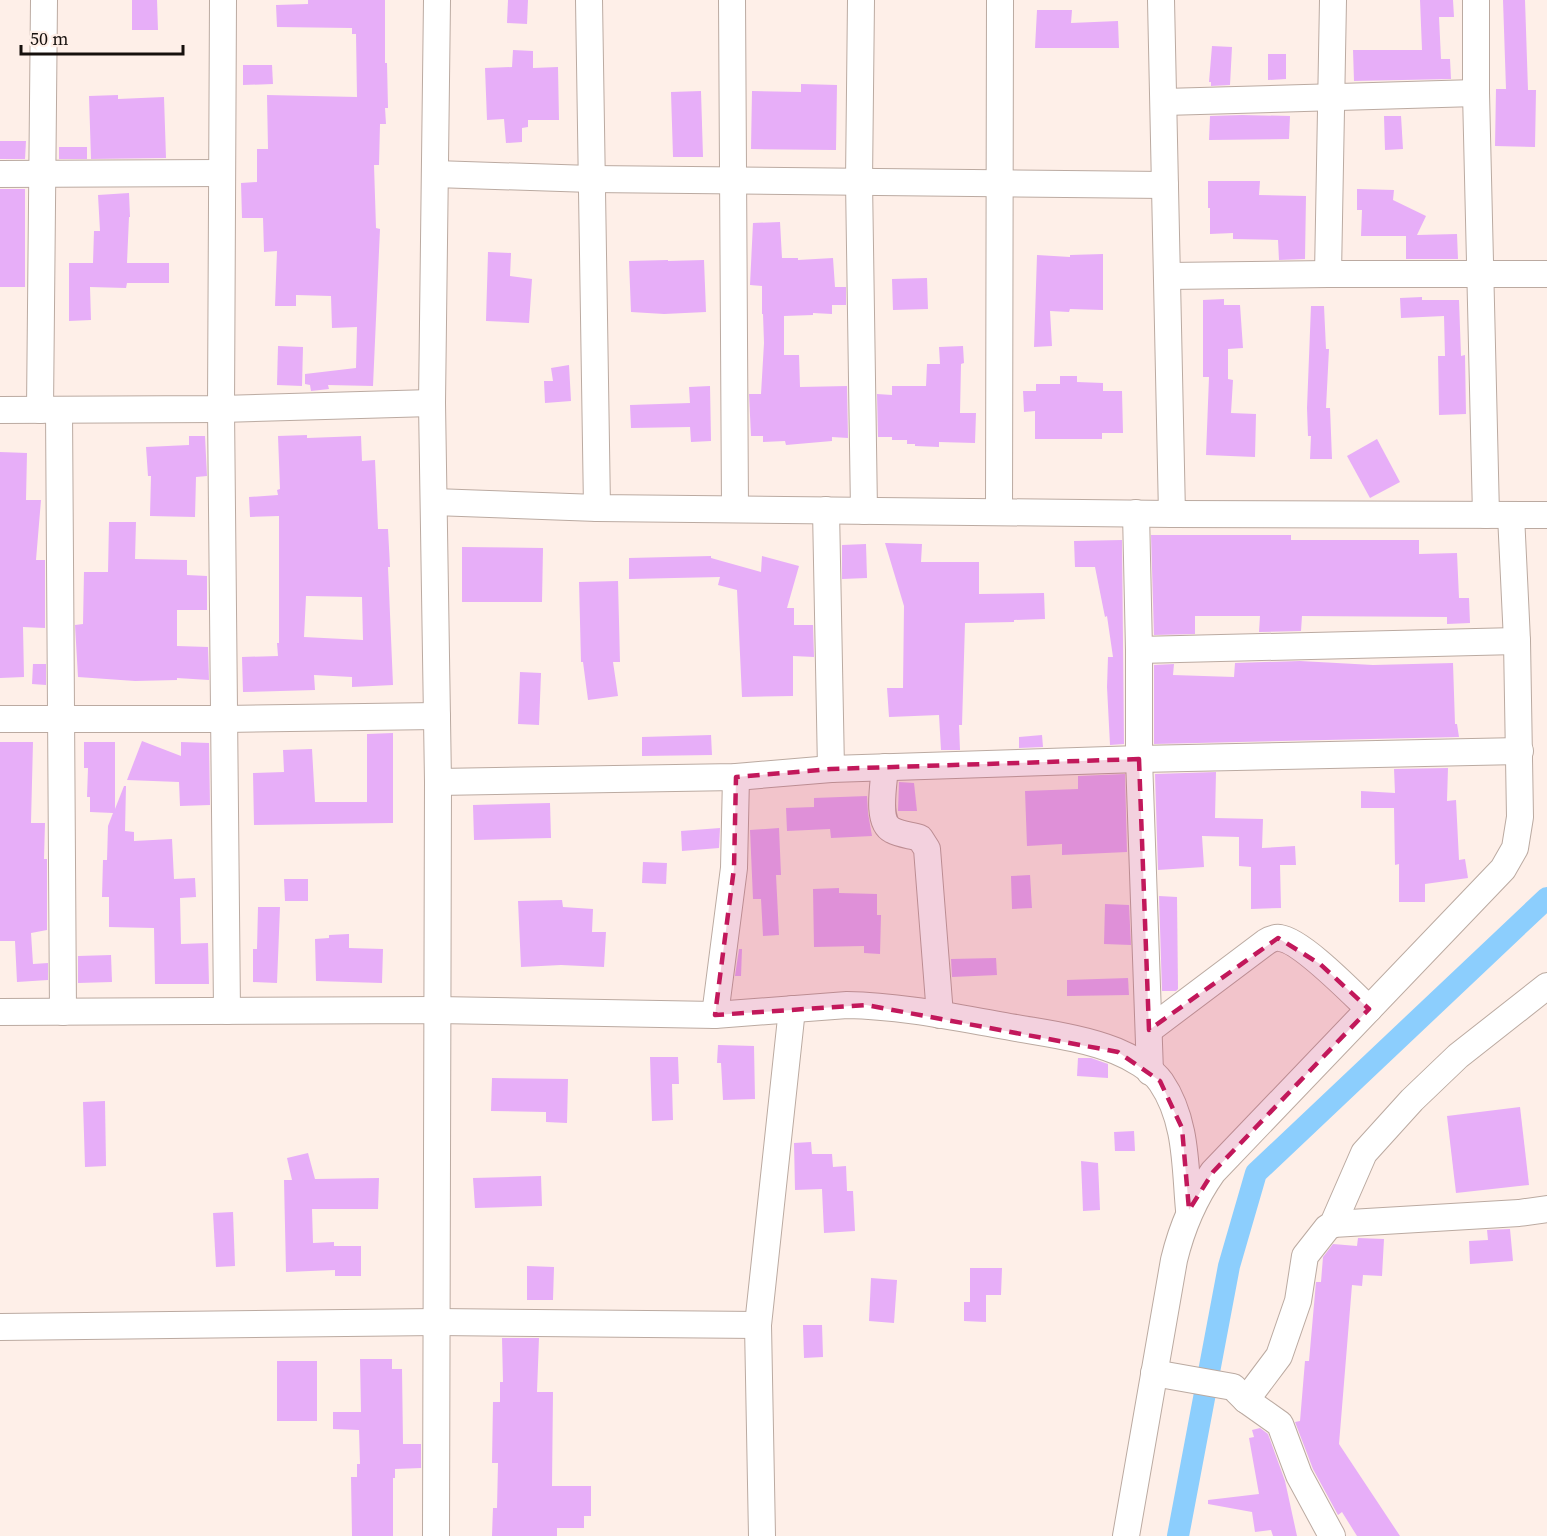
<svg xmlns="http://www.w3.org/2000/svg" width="1547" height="1536" font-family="'Source Serif 4',serif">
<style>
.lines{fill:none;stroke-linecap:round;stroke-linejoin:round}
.canal{stroke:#8ccefd;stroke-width:22}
.building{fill:#e7aef8;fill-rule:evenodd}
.minor-casing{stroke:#bbaaa1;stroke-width:28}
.minor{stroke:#fff;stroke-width:26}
.marked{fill:#c2185b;fill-opacity:0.2;stroke:#c2185b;stroke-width:4.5;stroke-dasharray:12 8;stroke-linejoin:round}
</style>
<rect width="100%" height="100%" fill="#feefe8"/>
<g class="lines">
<polyline class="canal" points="1178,1536 1229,1266 1256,1173 1547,898"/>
</g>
<g class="building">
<polygon points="132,0 157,0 158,30 132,30"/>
<polygon points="308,0 385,0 385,63 387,63 388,108 385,108 386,124 380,124 379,165 374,165 376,228 380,229 373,386 328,385 329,389 311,391 310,385 305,384 305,374 356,368 357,327 332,328 331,296 296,295 296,306 275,306 277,251 264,252 263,218 242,218 241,183 257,182 257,149 268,149 267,95 357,97 356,34 352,34 352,28 277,27 276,5 308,4"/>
<polygon points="508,0 528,0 527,24 507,23"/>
<polygon points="1420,0 1453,0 1454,17 1439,17 1441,59 1450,59 1451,79 1354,81 1353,50 1422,50"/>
<polygon points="1503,0 1525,0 1528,90 1536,90 1535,147 1495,146 1496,89 1506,89"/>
<polygon points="1037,10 1072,10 1071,23 1118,21 1119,48 1035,48"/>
<polygon points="1212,46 1232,47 1230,85 1211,86 1211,82 1209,82"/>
<polygon points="513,50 533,51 533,68 558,67 559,120 528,120 528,127 522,128 522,142 506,143 504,119 487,120 485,68 512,67"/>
<polygon points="1268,54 1286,54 1286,79 1268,80"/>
<polygon points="243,65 272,65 273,84 243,85"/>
<polygon points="801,84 837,85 836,150 751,149 752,91 801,92"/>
<polygon points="701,91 703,157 673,157 671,92"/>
<polygon points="118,95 118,99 164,97 166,158 91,159 89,96"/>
<polygon points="1242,115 1290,116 1289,139 1209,140 1210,116"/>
<polygon points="1384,116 1401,116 1403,149 1385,150"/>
<polygon points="0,141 26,141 25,159 0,159"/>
<rect x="59" y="147" width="28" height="12"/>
<polygon points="1208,181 1260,181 1259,195 1306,196 1305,259 1279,260 1278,240 1233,239 1233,233 1210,234 1210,208 1208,208"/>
<rect x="0" y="189" width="25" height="98"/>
<polygon points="1357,189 1394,190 1393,200 1426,216 1417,235 1457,234 1458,259 1406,259 1406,236 1361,236 1362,210 1357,210"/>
<polygon points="129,193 130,217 129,217 127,263 169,263 169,283 127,283 126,288 90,287 91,320 69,321 69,263 93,263 94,231 100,231 98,195"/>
<polygon points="780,222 782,258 798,258 798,260 833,258 835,287 846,287 846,305 832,305 832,314 813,313 813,315 784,316 784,355 799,355 800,387 847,386 848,438 832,437 832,441 786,445 785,441 763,442 763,436 751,436 749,394 761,394 764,343 763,314 762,314 762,286 750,285 753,223"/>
<polygon points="488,252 511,253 510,276 532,279 529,323 486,321"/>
<polygon points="1103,254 1103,310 1070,309 1069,312 1050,311 1052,346 1034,347 1037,255 1070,257 1070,255"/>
<polygon points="668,260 668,261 704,260 706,312 664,314 631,312 629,261"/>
<polygon points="927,278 928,309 893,310 892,279"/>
<polygon points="1422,297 1422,300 1459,300 1461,356 1465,355 1466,414 1439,415 1438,356 1445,356 1444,316 1401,318 1400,298"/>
<polygon points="1224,299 1224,305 1240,305 1243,348 1228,349 1228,379 1233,380 1231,413 1256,414 1255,457 1206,455 1209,377 1203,377 1203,300"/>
<polygon points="1311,306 1324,306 1326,349 1329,349 1326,408 1330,408 1332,459 1310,459 1311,436 1308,436 1307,408"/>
<polygon points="278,346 303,347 302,386 277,385"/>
<polygon points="963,346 964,363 961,364 960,413 976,413 975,443 939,442 939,447 915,446 915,444 907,444 907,440 892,440 892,437 878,437 877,394 892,395 892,386 926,386 927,364 940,364 939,347"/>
<polygon points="569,365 571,401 545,403 544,381 553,381 551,368"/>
<polygon points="1060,376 1077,376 1077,382 1103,383 1103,391 1122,391 1123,433 1102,433 1102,439 1035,439 1035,411 1024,412 1023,391 1036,391 1036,384 1060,384"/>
<polygon points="710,386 711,441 691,442 690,427 631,428 630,405 690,403 689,387"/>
<path d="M 307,435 L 307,438 L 361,436 L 362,461 L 375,460 L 378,529 L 388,529 L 390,567 L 388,567 L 393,685 L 352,687 L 352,677 L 314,675 L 315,690 L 243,692 L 242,657 L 278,656 L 277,643 L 279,643 L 279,516 L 250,517 L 249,497 L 278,495 L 277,490 L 280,489 L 278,436 ZM 306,596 L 362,597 L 363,640 L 304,637 Z"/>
<polygon points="189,436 205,436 207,476 196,477 195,517 150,516 151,476 148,476 146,447 189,445"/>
<polygon points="1377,439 1400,482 1370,498 1347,456"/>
<polygon points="0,452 27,453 26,500 41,500 36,560 45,560 45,628 23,627 24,677 0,678"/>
<polygon points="109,522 136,522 135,559 187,560 187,575 207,576 207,610 177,610 177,646 208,647 209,680 177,678 177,680 135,681 78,677 75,625 83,624 84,572 108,572"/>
<polygon points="1151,535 1291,535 1291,540 1419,540 1419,554 1457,553 1459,598 1469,598 1470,623 1447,624 1447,617 1302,616 1301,631 1259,632 1260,616 1195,616 1195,634 1154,635"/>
<polygon points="1122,540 1124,744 1110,745 1107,687 1108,657 1113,657 1107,616 1105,617 1095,567 1075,567 1074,541"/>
<polygon points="885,543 922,544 921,562 979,562 979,594 1044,593 1045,619 1014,620 1014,622 965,623 962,725 959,725 960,750 941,750 939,715 889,717 887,688 903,688 904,606"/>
<polygon points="866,544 867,578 842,579 842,545"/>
<polygon points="462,547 543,548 542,602 462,602"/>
<polygon points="711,556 711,558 761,572 762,556 799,566 787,608 794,608 794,625 813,625 814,657 793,656 793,696 742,697 737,590 718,585 720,577 629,579 629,558"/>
<polygon points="618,581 620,662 613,662 618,696 588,700 583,662 581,662 579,582"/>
<polygon points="1300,661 1373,665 1453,663 1455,724 1457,724 1459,737 1154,744 1154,665 1174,664 1173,675 1234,677 1235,663"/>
<polygon points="33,664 46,664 46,685 32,684"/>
<polygon points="520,672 541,673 539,725 518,724"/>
<polygon points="393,733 393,823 254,825 253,773 284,772 283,750 312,749 315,802 367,802 367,734"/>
<polygon points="711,735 712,755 642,756 642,737"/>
<polygon points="1042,735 1043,747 1019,748 1019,737"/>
<polygon points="142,741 181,756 181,742 209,743 210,805 180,806 179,782 127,780"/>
<polygon points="0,742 33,742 31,823 45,823 44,859 47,859 47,930 31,933 33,964 48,963 48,980 17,982 15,941 0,941"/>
<polygon points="84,742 115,742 115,809 124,786 126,786 125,831 134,832 134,841 172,839 174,879 195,878 196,897 180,898 181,944 208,943 209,984 155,984 154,928 109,927 109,897 102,897 103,860 107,860 108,826 113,813 90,812 90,797 87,797 88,768 84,768"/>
<polygon points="1448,768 1447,801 1456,800 1459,860 1465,859 1468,878 1425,884 1425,902 1399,902 1399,864 1395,865 1394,808 1361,808 1361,791 1395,793 1394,769"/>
<polygon points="1216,772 1215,818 1263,819 1262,848 1295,846 1296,865 1280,865 1281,908 1251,909 1251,867 1239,866 1239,837 1202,836 1204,867 1158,870 1155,774"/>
<polygon points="1125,774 1127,852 1062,855 1062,844 1027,846 1025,791 1078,789 1078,776"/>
<polygon points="899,782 914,783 917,811 898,811"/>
<polygon points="867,796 868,813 872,836 831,838 830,829 787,831 786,808 814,807 814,798"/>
<polygon points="550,803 551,838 474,840 473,805"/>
<polygon points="720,828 719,848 682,851 681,831"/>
<polygon points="779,828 781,875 776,875 779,935 763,936 761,899 753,899 750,830"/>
<polygon points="643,862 667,863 666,884 642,883"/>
<polygon points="1030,875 1032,908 1012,909 1011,876"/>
<polygon points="284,879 308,879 308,901 285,901"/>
<polygon points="839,888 839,893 877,894 877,915 881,915 880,954 864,953 864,946 814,947 813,889"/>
<polygon points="1159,896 1177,897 1178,989 1176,991 1162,991"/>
<polygon points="562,900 563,907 593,909 592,932 606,932 604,967 561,965 521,967 518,901"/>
<polygon points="1105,904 1129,905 1131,945 1104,944"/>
<polygon points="258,907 280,907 277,983 253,982 253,949 257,949"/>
<polygon points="349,934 349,948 383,949 382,983 316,981 315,939 329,938 329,935"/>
<polygon points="739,949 742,949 741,976 735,976"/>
<polygon points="111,955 112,982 78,983 78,956"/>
<polygon points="996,958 997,975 952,977 951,959"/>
<polygon points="1128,978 1129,995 1067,996 1067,980"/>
<polygon points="718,1045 754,1046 755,1099 723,1100 721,1063 717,1063"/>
<polygon points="650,1057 678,1057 679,1084 672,1084 673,1120 652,1121"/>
<polygon points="1078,1058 1091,1058 1108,1064 1108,1078 1077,1076"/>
<polygon points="492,1078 568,1079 567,1123 546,1122 546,1112 491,1111"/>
<polygon points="105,1101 106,1166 85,1167 83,1102"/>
<polygon points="1520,1107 1529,1185 1456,1193 1447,1116"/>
<polygon points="1134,1131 1135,1151 1115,1151 1114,1132"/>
<polygon points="811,1142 812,1154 832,1154 833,1167 846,1166 847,1191 853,1191 855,1231 824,1233 822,1189 795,1190 794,1143"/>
<polygon points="308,1153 315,1179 379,1178 378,1209 312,1209 313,1243 334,1242 334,1246 361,1246 361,1276 335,1276 335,1270 286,1272 284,1180 292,1180 287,1158"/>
<polygon points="1081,1161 1098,1163 1100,1210 1083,1211"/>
<polygon points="541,1176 542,1206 475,1208 473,1178"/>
<polygon points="233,1212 235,1266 216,1267 213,1213"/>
<polygon points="1510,1229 1513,1261 1470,1264 1469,1241 1488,1240 1487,1230"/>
<polygon points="1358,1238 1384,1239 1382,1276 1363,1275 1362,1286 1352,1285 1339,1444 1400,1536 1357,1536 1342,1512 1338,1515 1313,1469 1295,1422 1300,1421 1305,1361 1309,1361 1316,1282 1321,1282 1323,1257 1333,1244 1357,1246"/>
<polygon points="527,1266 554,1267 553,1300 527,1300"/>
<polygon points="970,1268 1002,1268 1001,1295 986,1295 986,1322 964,1321 964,1302 970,1302"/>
<polygon points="871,1278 897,1280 894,1323 869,1321"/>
<polygon points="803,1325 822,1325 823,1357 804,1358"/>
<polygon points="502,1338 539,1338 537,1392 553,1392 552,1486 591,1486 591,1516 584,1516 584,1528 557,1528 557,1536 492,1536 493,1508 497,1508 498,1463 492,1463 493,1402 500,1402 500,1382 503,1382"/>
<polygon points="360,1359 392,1359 392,1369 402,1369 403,1444 421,1444 421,1468 395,1469 395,1478 393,1478 393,1536 352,1536 351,1477 357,1477 357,1464 360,1464 359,1430 333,1429 333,1412 361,1412"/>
<rect x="277" y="1361" width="40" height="60"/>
<polygon points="1260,1428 1268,1434 1285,1481 1297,1536 1273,1536 1271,1530 1255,1532 1252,1512 1208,1504 1208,1500 1259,1494 1249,1438 1254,1437 1252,1430"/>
</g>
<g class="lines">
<defs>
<g id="minor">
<polyline points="223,0 221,409 227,1011"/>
<polyline points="589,0 597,508"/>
<polyline points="732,0 735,508"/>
<polyline points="861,0 859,181 864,511"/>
<polyline points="1161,0 1172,514"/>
<polyline points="1476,0 1476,93 1486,515"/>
<polyline points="1164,102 1476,93"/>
<polyline points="0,174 221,173"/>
<polyline points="435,174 591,179 1165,185"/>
<polyline points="1328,274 1333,0"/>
<polyline points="1167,276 1328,274 1547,274"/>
<polyline points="0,410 221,409 432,403"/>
<polyline points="40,410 44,0"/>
<polyline points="59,410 63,1012"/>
<polyline points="434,502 597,508 1172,514 1547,515"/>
<polyline points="826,510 831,769"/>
<polyline points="999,512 1000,0"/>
<polyline points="1136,513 1139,650 1139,759 1150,1072"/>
<polyline points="1139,650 1517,641"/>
<polyline points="0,719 225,719 437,716"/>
<path d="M 885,767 C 884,783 876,822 892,830 C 901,835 911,835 920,838 L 927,849 L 940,1015"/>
<polyline points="438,782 736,777 831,769 1139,759 1520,751"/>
<path d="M 0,1012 L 437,1010 L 715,1015 L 847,1005 C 900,1006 953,1017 1005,1026 C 1042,1033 1081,1037 1116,1051 C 1131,1057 1152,1069 1161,1082 C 1187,1120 1185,1167 1189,1210"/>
<polyline points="715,1015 734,868 736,777"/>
<path d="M 1149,1030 L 1266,942 C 1271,939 1275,937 1280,938 C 1302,941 1351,992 1369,1009"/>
<polyline points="1333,1224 1519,1213 1547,1209"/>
<polyline points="0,1327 437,1322 758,1325"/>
<polyline points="1154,1373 1233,1387 1246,1400 1280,1424 1299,1475 1332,1536"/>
<polyline points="1246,1400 1279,1356 1298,1301 1305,1256 1327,1228 1333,1224 1364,1153 1412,1100 1458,1056 1547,986"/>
<polyline points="436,1536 438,782 432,403 437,0"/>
<polyline points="762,1536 758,1325 792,1009"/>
<path d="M 1126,1536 L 1174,1260 C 1182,1227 1193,1200 1213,1172 L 1503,869 L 1515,848 L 1520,817 L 1517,641 L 1511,515"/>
</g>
</defs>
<use href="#minor" class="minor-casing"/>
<use href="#minor" class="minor"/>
</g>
<path class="marked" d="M 1139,759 L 1149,1030 L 1278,938 L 1320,964 L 1369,1009 L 1213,1172 L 1189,1210 L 1182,1128 L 1160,1081 L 1118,1052 L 866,1005 L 715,1015 L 734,868 L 736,777 L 831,769 Z"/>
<path d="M21 45v9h162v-9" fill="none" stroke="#16100d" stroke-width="3"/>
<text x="30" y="45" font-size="18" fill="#16100d" stroke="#feefe8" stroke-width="4.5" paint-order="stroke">50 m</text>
</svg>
